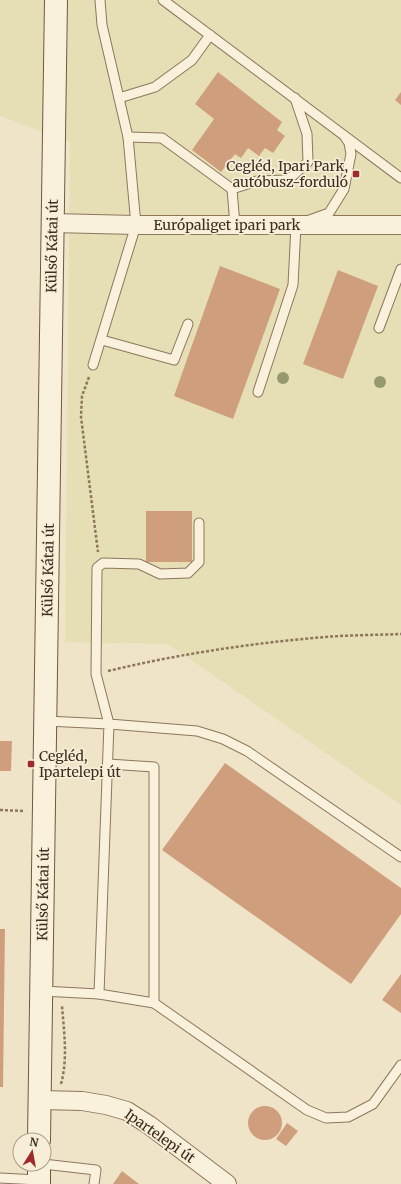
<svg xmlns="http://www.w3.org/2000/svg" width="401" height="1184" font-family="Merriweather,serif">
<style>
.farmland{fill:#e6deb5}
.building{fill:#cf9f7d}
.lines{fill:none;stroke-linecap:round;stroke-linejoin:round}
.lane-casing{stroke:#8d765c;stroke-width:11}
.street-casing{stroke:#8d765c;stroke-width:20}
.secondary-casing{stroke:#6f573f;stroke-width:24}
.path{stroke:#8d765c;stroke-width:2.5;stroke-dasharray:3 2;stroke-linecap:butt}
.lane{stroke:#faf1dc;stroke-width:9}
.street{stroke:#faf1dc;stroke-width:18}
.secondary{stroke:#faf1dc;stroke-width:22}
.tree{fill:#96986f}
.poi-dot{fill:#9e2a2b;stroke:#f7eed8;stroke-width:1.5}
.labels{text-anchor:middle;stroke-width:3.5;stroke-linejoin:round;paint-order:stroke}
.poi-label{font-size:14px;fill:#3d2e20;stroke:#f7eed8;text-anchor:end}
.street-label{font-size:14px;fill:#3d2e20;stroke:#f7eed8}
</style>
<rect width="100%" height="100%" fill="#f0e4c8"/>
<polygon class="farmland" points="0,0 401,0 401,805 168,644 65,642 70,142 0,116"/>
<g class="building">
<polygon points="218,72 282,122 277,130 285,136 273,153 265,148 259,156 248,148 241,158 235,154 221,172 192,150 214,119 195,104"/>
<polygon points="401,92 401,105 395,100"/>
<polygon points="220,266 280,289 233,419 174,396"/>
<polygon points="338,270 378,286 343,379 303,364"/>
<rect x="146" y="511" width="46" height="51"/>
<polygon points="0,741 12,741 11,771 0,771"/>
<polygon points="225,763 401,888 401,914 351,984 162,850"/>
<polygon points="0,929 5,929 3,1087 0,1087"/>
<polygon points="401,974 401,1013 382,1000"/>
<circle cx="265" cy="1123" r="17"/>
<polygon points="287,1123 298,1131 286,1146 276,1139"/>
<polygon points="122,1171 139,1184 113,1184"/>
</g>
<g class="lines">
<defs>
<g id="lane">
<polyline points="163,0 401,178"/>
<polyline points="119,98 155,87 192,60 210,35"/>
<polyline points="128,137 162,138 232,189"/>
<polyline points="235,225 232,189 257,181 288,180 308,162 307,134 295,98"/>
<polyline points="379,328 401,269"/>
<polyline points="102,340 174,360 188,324"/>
<polyline points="93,365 136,225 128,137 102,25 100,0"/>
<polyline points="258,392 293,285 296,225 329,213 344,189 351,154 349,143 345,137"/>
<polyline points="199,523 199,562 188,573 160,574 139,564 103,563 97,568 96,674 109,724 197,731 223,739 247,751 401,857"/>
<polyline points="108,764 154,767 154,1003"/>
<polyline points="42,991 99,994 109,724 46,721"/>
<polyline points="99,994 154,1003 307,1110 326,1118 348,1117 373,1104 401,1065"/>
<polyline points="43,1164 96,1170 94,1184"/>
<polyline points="0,1178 39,1180"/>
</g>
<g id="street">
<polyline points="52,223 136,225 401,225"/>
<polyline points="40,1100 82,1101 106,1105 127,1111 149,1125 227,1184"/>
</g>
<g id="secondary">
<polyline points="39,1140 56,0"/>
<polyline points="39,1184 39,1164"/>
</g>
</defs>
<use href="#lane" class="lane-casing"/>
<use href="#street" class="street-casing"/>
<use href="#secondary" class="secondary-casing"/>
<g class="path">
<polyline points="89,377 82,396 81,417 98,552"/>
<path d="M 108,671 C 179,654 252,643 325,637 C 350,635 376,635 401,634"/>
<polyline points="0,810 25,811"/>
<path d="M 61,1084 C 68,1058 64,1032 62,1006"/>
</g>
<use href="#lane" class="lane"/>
<use href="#street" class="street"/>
<use href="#secondary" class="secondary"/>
</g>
<g class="tree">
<circle cx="283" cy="378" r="6"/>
<circle cx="380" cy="382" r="6"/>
</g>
<g class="poi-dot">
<rect x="352" y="170" width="8" height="8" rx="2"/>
<rect x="27" y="760" width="8" height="8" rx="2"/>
</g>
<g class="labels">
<g class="poi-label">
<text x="348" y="171">Cegléd, Ipari Park,<tspan x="348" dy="16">autóbusz-forduló</tspan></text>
<text x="39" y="761" text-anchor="start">Cegléd,<tspan x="39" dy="16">Ipartelepi út</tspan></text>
</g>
<g class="street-label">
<text x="227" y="230">Európaliget ipari park</text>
<text transform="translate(52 246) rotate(-89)" y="5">Külső Kátai út</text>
<text transform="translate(48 570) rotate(-89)" y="5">Külső Kátai út</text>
<text transform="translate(43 894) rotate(-89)" y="5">Külső Kátai út</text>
<text transform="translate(160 1136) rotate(35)" y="5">Ipartelepi út</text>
</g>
</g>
<g transform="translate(32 1152) rotate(11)"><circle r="19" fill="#f7eed8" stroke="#ada18e"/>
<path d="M0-3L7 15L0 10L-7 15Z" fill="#9e2a2b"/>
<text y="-6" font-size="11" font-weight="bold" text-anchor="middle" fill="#3d2e20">N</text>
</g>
</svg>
